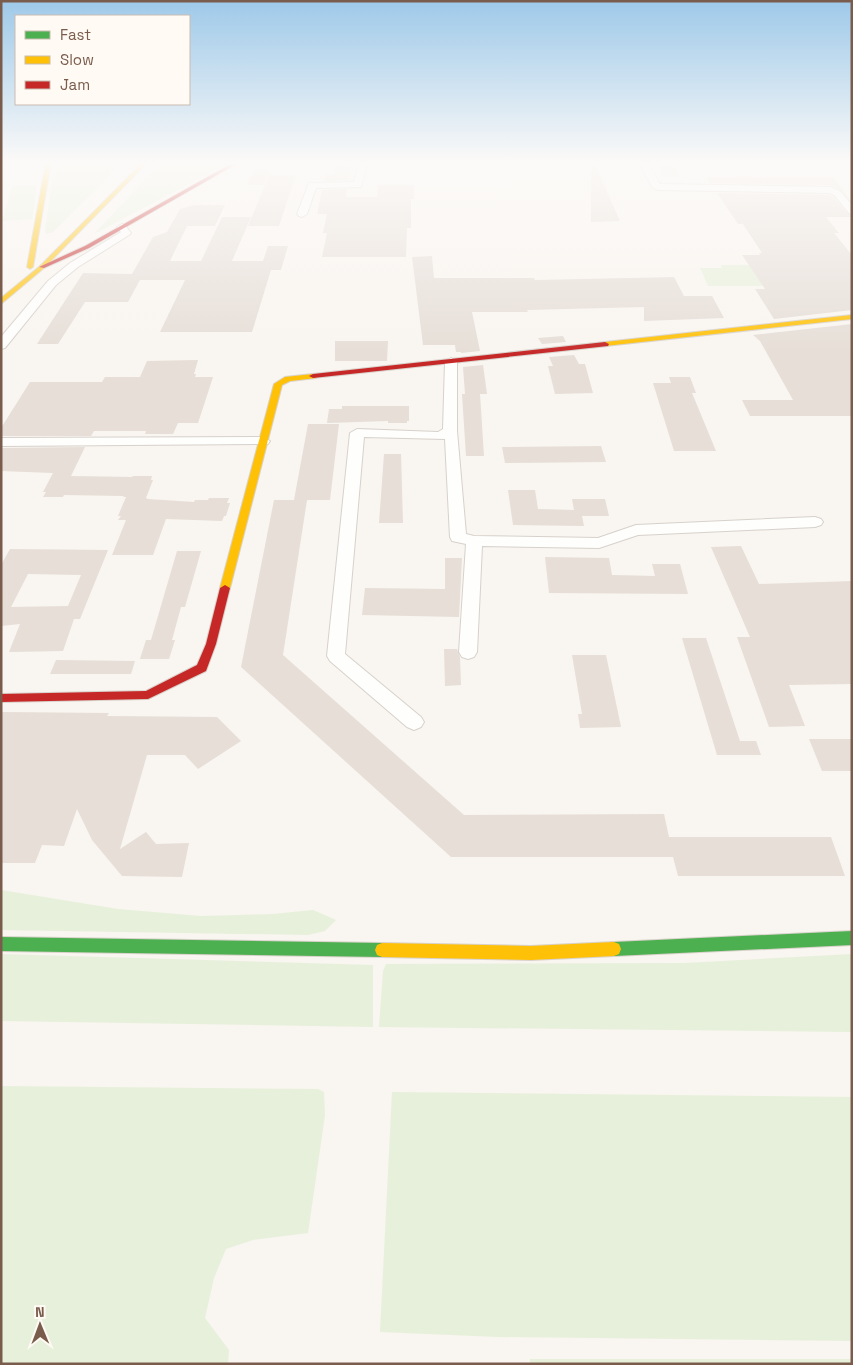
<svg xmlns="http://www.w3.org/2000/svg" width="853" height="1365" font-family="'Space Grotesk',sans-serif">
<style>
.green{fill:#e7f0db}
.building{fill:#e6ded7;fill-rule:evenodd}
.lines{fill:none;stroke-linecap:round;stroke-linejoin:round}
.street-casing{stroke:#d7d1cb;stroke-width:2}
.fast-casing{stroke:#d9d2cb;stroke-width:2}
.slow-casing{stroke:#d9d2cb;stroke-width:2}
.jam-casing{stroke:#d9d2cb;stroke-width:2}
.street{fill:#fefefd;fill-rule:evenodd}
.fast{fill:#4caf50;fill-rule:evenodd}
.slow{fill:#ffc107;fill-rule:evenodd}
.jam{fill:#c62828;fill-rule:evenodd}
.tram{stroke:#e6e3e7;stroke-width:1}
</style>
<rect width="100%" height="100%" fill="#f9f5f0"/>
<g class="green">
<polygon points="123,162 53,232 46,234 45,230 55,163"/>
<polygon points="162,162 198,166 229,163 94,234"/>
<polygon points="37,185 32,219 2,221 12,186"/>
<polygon points="721,265 798,265 812,286 708,286 700,268 722,268"/>
<polygon points="1,890 118,909 201,916 273,914 313,910 336,920 325,931 308,935 1,930"/>
<polygon points="1,954 373,965 373,1027 1,1021"/>
<polygon points="852,954 852,1032 379,1027 383,971 386,964 685,963"/>
<polygon points="1,1086 318,1089 324,1092 325,1115 308,1233 253,1240 226,1249 214,1278 205,1318 229,1350 228,1364 1,1364"/>
<polygon points="392,1092 852,1097 852,1341 498,1337 380,1332"/>
<rect x="530" y="1359" width="322" height="5"/>
</g>
<g class="building">
<polygon points="336,162 352,162 349,180 324,181 326,175 333,175"/>
<polygon points="591,162 594,162 620,221 591,222"/>
<polygon points="656,162 672,162 680,177 663,177"/>
<polygon points="254,169 270,169 264,185 247,185"/>
<polygon points="269,175 296,175 279,226 248,226"/>
<polygon points="706,177 833,177 852,202 841,190 830,185 710,183"/>
<polygon points="378,185 414,185 414,199 411,199 411,228 407,228 406,257 322,257 327,233 323,233 327,214 317,214 322,190 347,189 346,197 377,197"/>
<polygon points="717,193 829,195 833,197 848,214 852,216 852,217 826,217 839,233 834,233 852,255 852,310 774,319 755,289 765,289 742,255 760,255 759,253 762,253 743,224 738,224"/>
<polygon points="194,205 225,205 215,226 187,226 170,261 201,261 222,217 251,217 232,261 263,261 268,246 288,246 281,270 271,270 252,332 160,332 185,280 140,280 128,302 85,302 58,344 37,344 83,273 132,274 153,237 167,232 180,209"/>
<polygon points="432,256 434,278 534,278 535,280 674,277 684,296 712,296 724,318 644,321 644,307 527,310 528,312 472,312 480,351 461,353 461,352 456,352 455,345 423,345 412,257"/>
<polygon points="852,324 852,416 750,416 742,400 793,400 760,341 753,335"/>
<polygon points="563,336 566,342 542,344 538,338"/>
<polygon points="335,341 388,341 387,361 335,361"/>
<polygon points="574,355 579,364 585,364 593,393 555,394 548,366 553,366 549,357"/>
<polygon points="198,360 194,374 196,374 195,377 213,377 198,423 178,423 173,434 145,434 146,431 94,431 91,436 1,436 1,428 30,382 102,382 105,377 140,377 147,361"/>
<polygon points="483,365 487,394 480,394 484,456 466,456 462,394 465,394 463,367"/>
<polygon points="669,377 690,377 696,393 692,393 716,451 674,451 653,383 671,383"/>
<polygon points="342,406 409,406 409,421 407,421 407,423 388,423 388,421 327,423 329,409 342,409"/>
<polygon points="308,424 339,424 330,500 294,500"/>
<polygon points="601,446 606,462 505,463 502,447"/>
<polygon points="85,447 71,476 132,477 133,476 152,476 151,480 153,480 146,498 148,499 194,502 195,500 208,500 209,498 229,498 227,503 230,503 226,516 224,516 222,521 166,519 153,555 112,555 126,520 118,520 121,516 118,516 126,497 123,497 124,496 64,495 63,497 43,497 46,492 43,492 53,473 1,471 1,448"/>
<polygon points="384,454 401,454 403,523 379,523"/>
<polygon points="508,490 535,490 538,509 574,510 572,499 605,499 609,516 582,516 584,526 513,525"/>
<polygon points="274,500 307,500 283,655 464,815 664,814 669,837 831,837 845,876 678,876 673,857 451,857 241,667"/>
<polygon points="741,546 759,584 852,581 852,684 789,685 805,726 769,727 737,637 750,637 711,547"/>
<path d="M 10,549 L 108,550 L 80,619 L 74,619 L 63,651 L 9,652 L 20,624 L 1,626 L 1,565 ZM 28,574 L 81,575 L 68,606 L 11,607 Z"/>
<polygon points="177,551 201,551 185,607 181,607 172,640 175,640 169,659 140,659 146,640 151,640"/>
<polygon points="545,557 609,558 612,575 655,576 652,564 680,564 688,594 549,593"/>
<polygon points="445,558 462,558 459,617 362,615 365,588 445,589"/>
<polygon points="682,638 706,638 740,741 756,741 761,755 717,755"/>
<polygon points="444,649 457,649 460,657 461,685 445,686"/>
<polygon points="572,655 606,655 621,727 580,728 578,714 582,714"/>
<polygon points="56,660 135,661 131,674 50,674"/>
<polygon points="1,712 109,713 107,716 217,717 241,741 198,769 185,755 147,755 120,849 146,832 156,844 189,843 182,877 122,876 92,840 77,809 64,846 42,845 35,863 1,863"/>
<polygon points="809,739 852,739 852,771 822,771"/>
</g>
<g class="lines">
<defs>
<g id="street">
<polygon points="359,162 367,162 361,187 316,188 307,214 302,217 299,216 297,214 309,183 354,182"/>
<polygon points="639,162 647,162 660,184 830,187 840,191 852,205 852,214 849,213 834,195 829,193 658,190 652,187"/>
<polygon points="122,224 125,225 131,233 129,235 78,267 56,285 5,348 1,349 1,337 48,281 70,263 121,232 117,227"/>
<polygon points="451,358 457,362 457,431 466,534 474,536 598,538 636,525 815,517 821,519 823,522 821,525 815,527 638,535 599,548 482,546 477,652 474,657 468,659 462,657 459,652 466,544 452,541 450,537 445,439 364,437 345,654 421,717 424,722 421,727 414,730 407,727 330,661 327,656 350,433 357,429 438,432 443,429 445,362"/>
<polygon points="263,437 270,441 268,444 1,446 1,438"/>
</g>
<g id="fast">
<polygon points="182,162 209,162 207,164"/>
<polygon points="852,931 852,945 614,956 609,954 607,949 609,944 614,942"/>
<polygon points="1,937 382,943 387,945 389,950 387,955 382,957 1,951"/>
</g>
<g id="slow">
<polygon points="46,162 51,162 33,267 30,269 27,267"/>
<polygon points="143,162 148,162 44,268 1,304 1,298 40,266"/>
<polygon points="852,315 852,319 605,346 601,344 605,342"/>
<polygon points="313,374 317,376 316,378 290,381 282,385 230,588 229,590 221,590 220,588 274,384 285,377"/>
<polygon points="614,942 619,944 621,949 619,954 614,956 531,960 382,957 377,955 375,950 377,945 382,943 531,946"/>
</g>
<g id="jam">
<polygon points="234,162 240,162 89,248 44,268 39,267 85,246"/>
<polygon points="605,342 609,344 608,346 313,378 309,376 313,374"/>
<polygon points="225,585 230,588 216,644 206,671 148,699 1,702 1,694 146,691 197,665 206,644 220,588"/>
</g>
</defs>
<use href="#street" class="street-casing"/>
<use href="#fast" class="fast-casing"/>
<use href="#slow" class="slow-casing"/>
<use href="#jam" class="jam-casing"/>
<use href="#street" class="street"/>
<use href="#fast" class="fast"/>
<use href="#slow" class="slow"/>
<use href="#jam" class="jam"/>
<polyline class="tram" points="39,162 53,162"/>
</g>
<linearGradient id="sky" x2="0" y2="1"><stop stop-color="#9ec9e9"/><stop offset="0.46" stop-color="#fcfaf8"/><stop offset="1" stop-color="#fcfaf8" stop-opacity="0"/></linearGradient>
<rect width="853" height="354" fill="url(#sky)"/>
<rect width="853" height="1365" fill="none" stroke="#7a5c4d" stroke-width="5"/>
<rect x="15" y="15" width="175" height="90" fill="#fffaf3" stroke="#cabbb1"/>
<rect x="25" y="31" width="25" height="8" fill="#4caf50" stroke="#cabbb1"/>
<text x="60" y="40" font-size="15" fill="#7a5c4d">Fast</text>
<rect x="25" y="56" width="25" height="8" fill="#ffc107" stroke="#cabbb1"/>
<text x="60" y="65" font-size="15" fill="#7a5c4d">Slow</text>
<rect x="25" y="81" width="25" height="8" fill="#c62828" stroke="#cabbb1"/>
<text x="60" y="90" font-size="15" fill="#7a5c4d">Jam</text>
<g transform="translate(40 1325) rotate(359)" stroke="#fffaf3" stroke-width="4" paint-order="stroke">
<path d="M0-4L9 19L0 12L-9 19Z" fill="#7a5c4d"/>
<text y="-8" font-size="14" font-weight="bold" text-anchor="middle" fill="#7a5c4d">N</text>
</g>
</svg>
